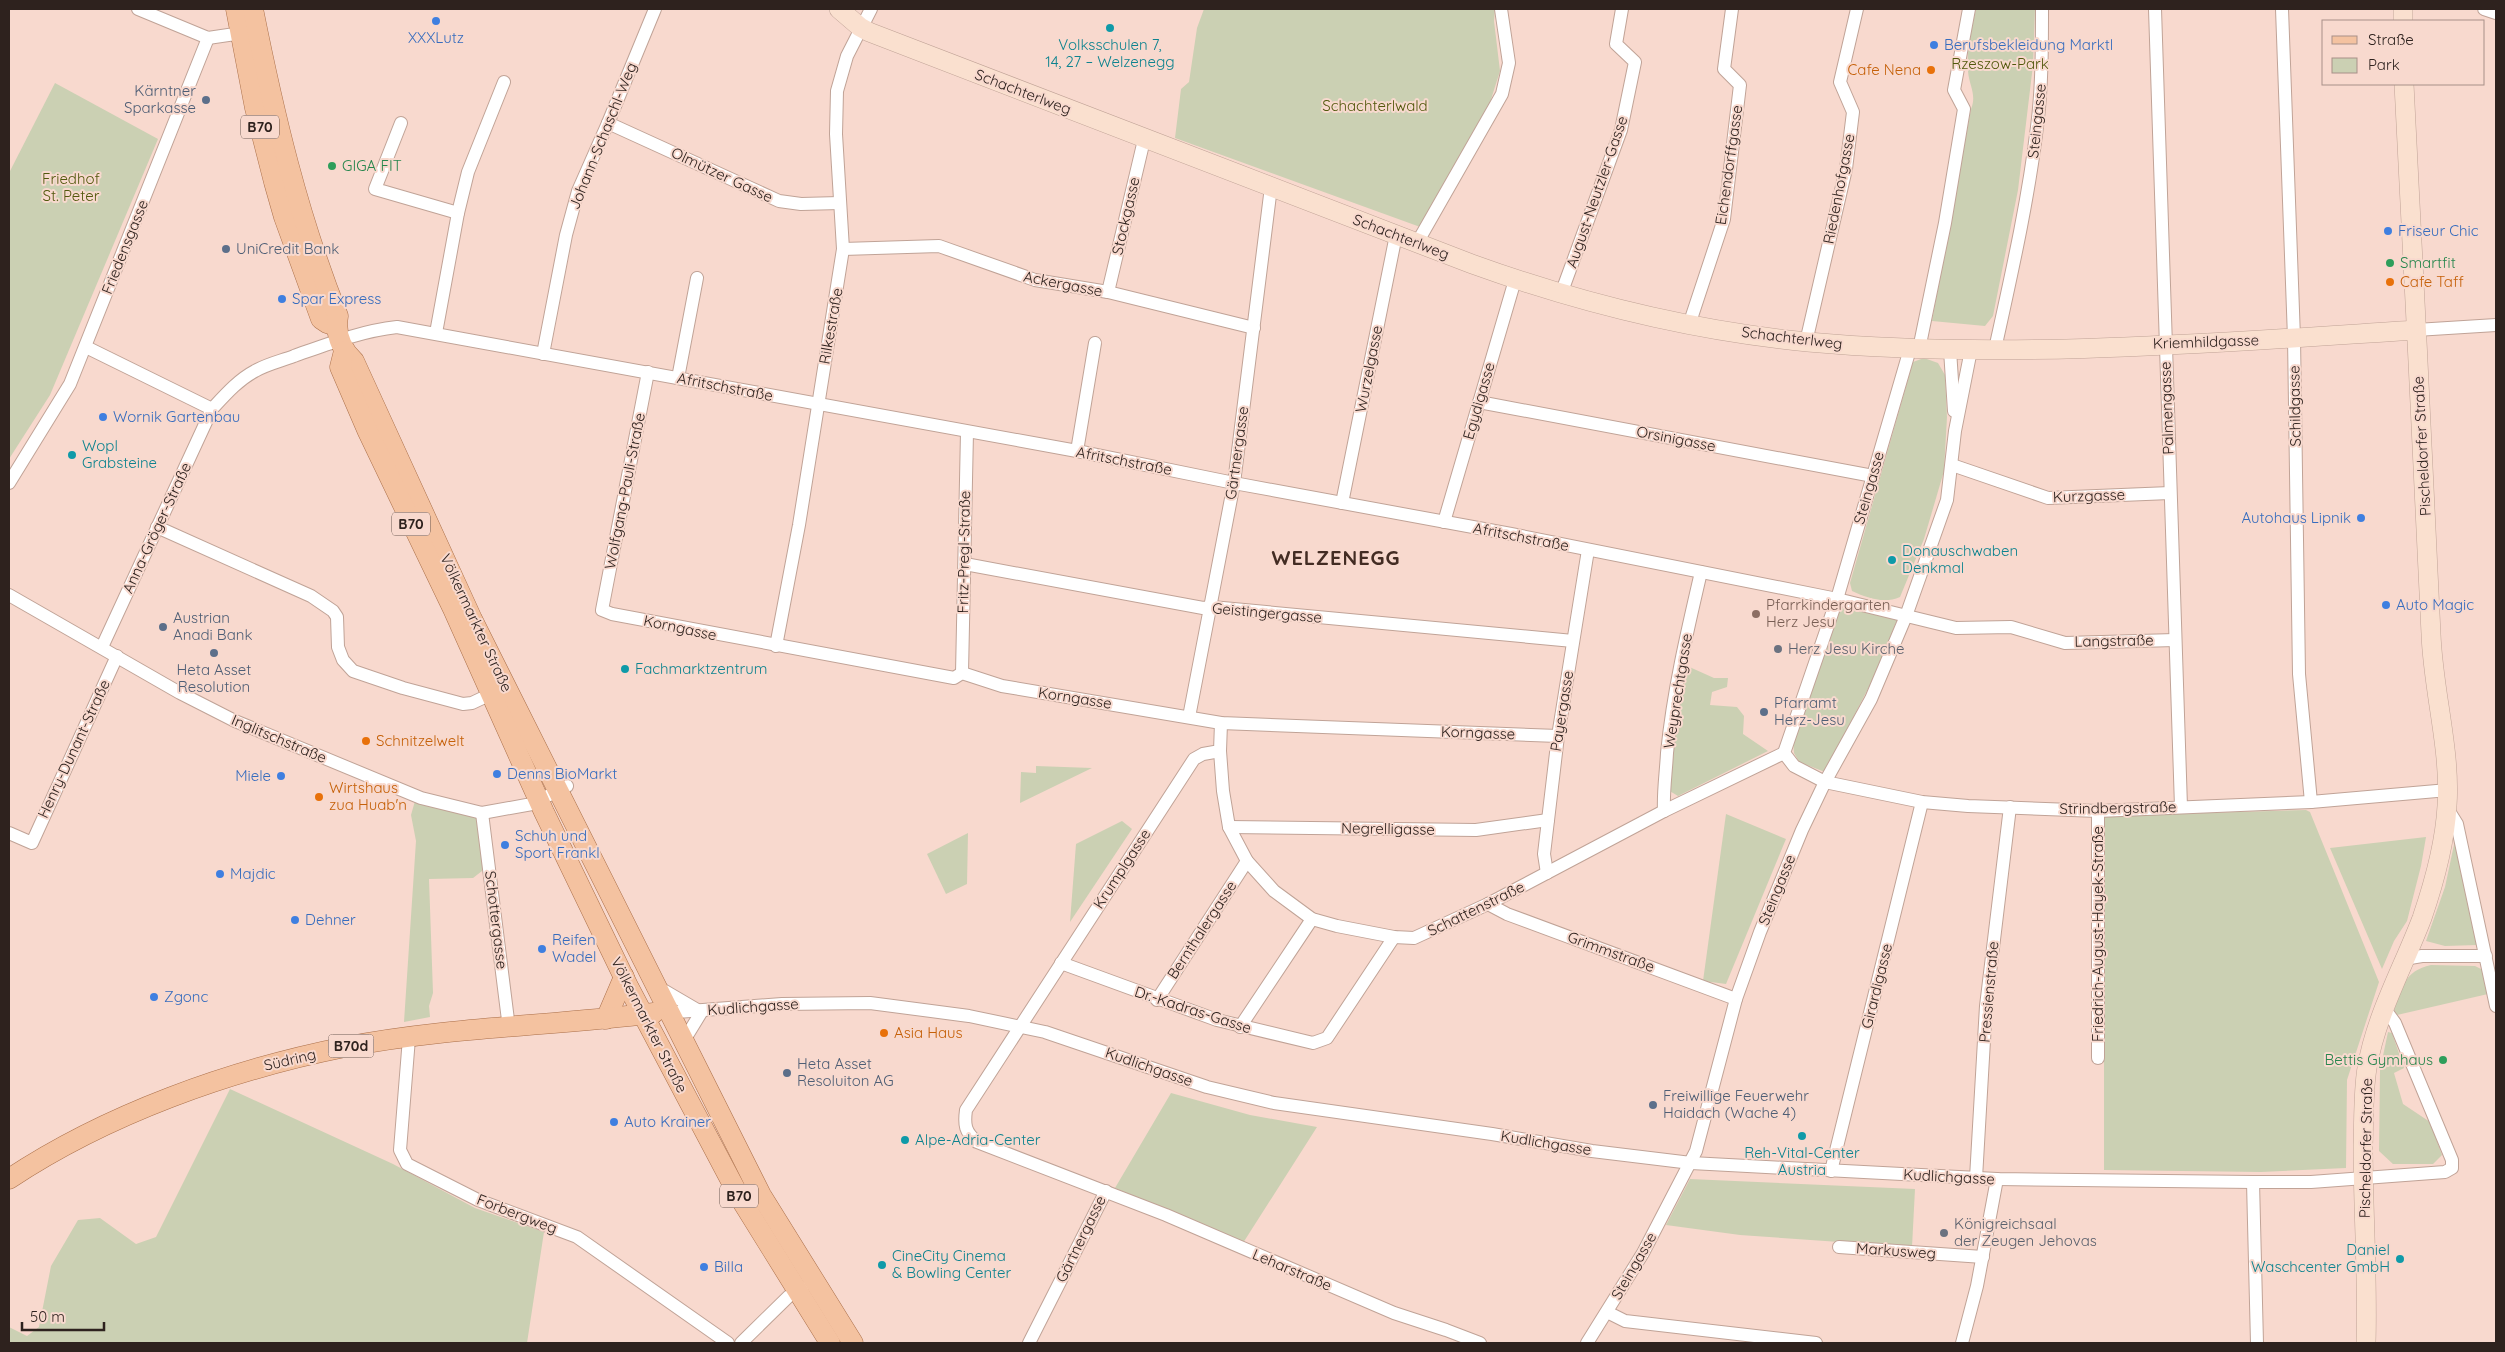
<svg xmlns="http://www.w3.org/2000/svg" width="2505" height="1352" font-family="Quicksand,sans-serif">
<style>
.green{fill:#cbd0b3}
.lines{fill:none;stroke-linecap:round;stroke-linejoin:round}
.street-casing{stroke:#c0a397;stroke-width:14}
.secondary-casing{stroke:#c0a397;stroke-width:20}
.primary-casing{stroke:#aa6f49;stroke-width:21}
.street{stroke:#fff;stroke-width:12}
.secondary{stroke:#fae0cf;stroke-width:19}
.primary{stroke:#f4c2a0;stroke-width:20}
.shop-dot{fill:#3f7fe0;stroke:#f8d9ce;stroke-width:2}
.culture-dot{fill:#0f9aa8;stroke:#f8d9ce;stroke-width:2}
.food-dot{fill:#e8710a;stroke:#f8d9ce;stroke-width:2}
.service-dot{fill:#5c6f8a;stroke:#f8d9ce;stroke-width:2}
.leisure-dot{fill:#2e9e5b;stroke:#f8d9ce;stroke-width:2}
.education-dot{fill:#8d6e63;stroke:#f8d9ce;stroke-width:2}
.worship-dot{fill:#6b7280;stroke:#f8d9ce;stroke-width:2}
.labels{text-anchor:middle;stroke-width:4;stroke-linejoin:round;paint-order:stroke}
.shield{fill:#f8d9ce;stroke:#6b5953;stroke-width:1}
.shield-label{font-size:14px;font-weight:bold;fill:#2e221e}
.shop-label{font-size:15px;fill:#366cbe;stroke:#f8d9ce;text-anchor:start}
.culture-label{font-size:15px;fill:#0d838f;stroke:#f8d9ce;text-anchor:start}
.park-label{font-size:15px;fill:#51580c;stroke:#f8d9ce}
.food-label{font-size:15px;fill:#c56008;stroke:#f8d9ce;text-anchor:start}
.service-label{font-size:15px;fill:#4e5e75;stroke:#f8d9ce;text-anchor:start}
.street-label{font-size:15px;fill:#2e221e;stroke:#f8d9ce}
.leisure-label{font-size:15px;fill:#27864d;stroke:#f8d9ce;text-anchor:start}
.education-label{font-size:15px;fill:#785e54;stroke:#f8d9ce;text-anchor:start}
.worship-label{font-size:15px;fill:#5b616d;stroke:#f8d9ce;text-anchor:start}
.district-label{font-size:20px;font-weight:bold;letter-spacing:1px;fill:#432c23;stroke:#f8d9ce}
</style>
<rect width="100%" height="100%" fill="#f8d9ce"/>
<g class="green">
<polygon points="1204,9 1495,9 1494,21 1500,71 1487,112 1423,228 1175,138 1181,89 1189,82 1197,28"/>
<path d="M 1976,9 L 2035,9 L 2033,65 L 2018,190 L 1993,316 L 1985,326 L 1932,321 L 1971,109 C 1977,94 1969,86 1968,71 C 1966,51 1972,29 1976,9 Z"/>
<polygon points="55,83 158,139 50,395 9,459 9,173"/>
<path d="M 1924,358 L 1938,363 L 1945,375 L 1947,417 L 1944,471 L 1924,539 L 1900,597 C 1884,604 1867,598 1852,591 L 1850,583 L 1913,362 Z"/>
<polygon points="1841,607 1897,620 1873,679 1825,772 1799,762 1794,753 1793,741"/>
<polygon points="1685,665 1714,678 1728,678 1727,687 1712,692 1710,705 1737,707 1744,716 1743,734 1768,751 1678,796 1668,790"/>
<polygon points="1036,766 1092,768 1020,803 1021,772 1036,773"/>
<path d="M 415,801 L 476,818 C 483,832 484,856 482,871 L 473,878 L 429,879 L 433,993 L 429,1006 L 430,1017 L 404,1022 L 416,841 L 411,815 Z"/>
<polygon points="2306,810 2310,812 2379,982 2347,1080 2346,1168 2261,1172 2104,1170 2104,816"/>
<polygon points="1726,814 1786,839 1726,984 1703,981"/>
<polygon points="1122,821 1132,829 1070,922 1076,844"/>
<polygon points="968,833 967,884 946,894 927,854"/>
<polygon points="2426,837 2421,866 2407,921 2394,941 2382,969 2330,848"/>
<polygon points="2455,840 2477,945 2445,946 2426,941 2445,887"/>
<path d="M 2431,965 L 2475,966 L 2483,970 L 2488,994 L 2397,1015 L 2394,1010 C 2403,987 2404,971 2431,965 Z"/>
<polygon points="2388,1032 2392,1033 2404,1068 2394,1073 2403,1104 2430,1122 2442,1155 2433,1164 2393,1164 2379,1151 2380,1070"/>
<polygon points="230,1089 393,1164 475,1208 544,1232 527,1343 9,1343 9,1327 27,1336 39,1327 51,1266 78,1220 100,1218 136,1244 156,1237"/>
<polygon points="1171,1093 1250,1115 1317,1127 1243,1243 1115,1188"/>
<polygon points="1690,1179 1915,1189 1912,1247 1740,1235 1666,1225"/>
</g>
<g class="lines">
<defs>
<g id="street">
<polyline points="138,9 208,38 235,34 242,43"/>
<polyline points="2155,9 2181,807"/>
<polyline points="2282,9 2294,338 2299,674 2311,802"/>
<polyline points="2484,9 2496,13"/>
<polyline points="401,123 375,189 458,213"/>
<polyline points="608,123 779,201 801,204 840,203"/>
<polyline points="1417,243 1502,94 1509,63 1501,9"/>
<polyline points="843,249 939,246 1035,280 1108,292 1254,328"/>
<polyline points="1108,292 1144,140"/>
<polyline points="1561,294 1621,130 1635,62 1616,44 1622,9"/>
<polyline points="1689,325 1724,219 1740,85 1724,69 1732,9"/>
<polyline points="2416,330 2496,325"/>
<polyline points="436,333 458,213 468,172 504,82"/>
<polyline points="1806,342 1846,169 1853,112 1840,82 1857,9"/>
<polyline points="86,347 212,409"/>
<polyline points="1910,349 1837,599 1784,753 1794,766 1825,782 1922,802 1968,806 2098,811 2311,802 2448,790"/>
<polyline points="1919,349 1945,223 1964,109 1954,90 1969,9"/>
<path d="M 1995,349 C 2011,276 2028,202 2037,127 C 2042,88 2042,48 2042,9"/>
<polyline points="1950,350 1954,411"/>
<polyline points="543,354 566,235 578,191 608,123 655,9"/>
<polyline points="648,372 602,610 612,614 954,678 962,673 1002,686 1221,723 1558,736"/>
<polyline points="678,378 697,278"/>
<polyline points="1479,402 1873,476"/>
<polyline points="1077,451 1095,343"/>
<polyline points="1952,465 2048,498 2170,493"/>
<polyline points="9,483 70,384 208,38"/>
<polyline points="1342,503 1396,235"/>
<polyline points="1444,522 1515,280"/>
<polyline points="157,527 311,596 333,611 337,617 338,647 343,660 353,671 403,688 463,704 472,703 491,694 496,697"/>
<polyline points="965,564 1203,608 1212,607 1573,641"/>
<polyline points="9,595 180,693 235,721 421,798 482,813 532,804 567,786"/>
<polyline points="776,646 799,525 843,249 836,134 837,91 847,56 871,9"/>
<path d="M 102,647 L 212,409 C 225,395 238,380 255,371 C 267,364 281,361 294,356 C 328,344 361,331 397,327 L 1077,451 L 1234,483 L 1511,534 L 1837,599 L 1956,628 L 2011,627 L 2065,643 L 2175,640"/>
<polyline points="962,673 967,432"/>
<polyline points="1189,717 1234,483 1271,187"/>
<path d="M 1221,723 L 1220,751 L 1203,754 L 1194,759 L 966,1110 C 964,1125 965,1132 977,1142 L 1166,1215 L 1394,1313 L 1446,1330 L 1480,1343"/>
<polyline points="1220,751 1223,791 1229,827 1247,861 1274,891 1312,919 1337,926 1394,937 1414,938 1488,904 1664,811 1784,753"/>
<polyline points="2447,808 2457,824 2496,1006"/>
<path d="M 1664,811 C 1663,792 1666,773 1667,753 C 1673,692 1687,632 1701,572"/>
<polyline points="482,813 509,1028"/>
<polyline points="1229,827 1476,830 1548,820"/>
<polyline points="9,833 32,843 117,656"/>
<polyline points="1547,873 1544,854 1558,736 1588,550"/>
<polyline points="1488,904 1507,914 1736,999"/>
<polyline points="2404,959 2422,956 2486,956"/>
<polyline points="1061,963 1217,1020 1313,1043 1327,1038 1394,937"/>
<polyline points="658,987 699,1011"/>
<polyline points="1157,1000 1247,861"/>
<polyline points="664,1013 782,1004 870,1003 969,1016 1045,1032 1207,1087 1274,1103 1492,1134 1592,1151 1691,1163 1997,1179 2253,1182 2311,1182 2445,1172 2452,1168 2452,1160 2395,1023 2384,1008"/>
<polyline points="1240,1027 1312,919"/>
<polyline points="409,1038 400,1150 407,1164 478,1200 577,1237 728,1343"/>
<polyline points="683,1042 702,1011"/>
<polyline points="2098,1058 2098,811"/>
<polyline points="1831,1171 1922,802"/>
<polyline points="1976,1178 1986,1006 2010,807"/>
<polyline points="2253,1182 2257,1343"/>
<polyline points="1839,1247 1983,1257"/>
<polyline points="1607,1312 1625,1321 1816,1343"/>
<polyline points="741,1343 789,1296 802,1288"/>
<polyline points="1029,1343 1106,1191"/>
<polyline points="1587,1343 1643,1253 1696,1151 1736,999 1760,932 1802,830 1825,782 1871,699 1906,616 1947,500 1955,431 1971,350"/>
<polyline points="1962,1343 1977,1286 1997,1179"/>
</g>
<g id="secondary">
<path d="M 839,9 L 860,27 L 869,32 L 1472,264 C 1580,303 1694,331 1808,342 C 2008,360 2216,343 2416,330"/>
<polyline points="2403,9 2403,21"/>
<path d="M 2366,1343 C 2368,1277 2363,1211 2363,1145 C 2364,1119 2363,1093 2367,1068 C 2376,1015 2403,968 2422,918 C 2434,883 2445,843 2447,806 C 2451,750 2433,691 2431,634 C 2422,451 2414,267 2404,84"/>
</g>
<g id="primary">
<polyline points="236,9 255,108 274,182 284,217 321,319 327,323 336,326"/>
<path d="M 253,9 C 274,114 298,216 338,316 C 335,334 341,349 354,361 L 472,619 L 761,1195 L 853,1343"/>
<polyline points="344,351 340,367 368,432 453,609 544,812 629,988 740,1198 830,1343"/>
<polyline points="606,1019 624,977"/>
<path d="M 9,1179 C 107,1114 230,1070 345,1047 C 447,1027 552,1026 654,1013"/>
</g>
</defs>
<use href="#street" class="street-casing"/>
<use href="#secondary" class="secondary-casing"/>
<use href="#primary" class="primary-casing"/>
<use href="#street" class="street"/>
<use href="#secondary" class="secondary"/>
<use href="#primary" class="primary"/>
</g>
<g class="shop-dot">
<circle cx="436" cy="21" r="5"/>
<circle cx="1934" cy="45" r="5"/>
<circle cx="2388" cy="231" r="5"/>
<circle cx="282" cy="299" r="5"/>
<circle cx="103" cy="417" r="5"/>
<circle cx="2361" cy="518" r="5"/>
<circle cx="2386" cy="605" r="5"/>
<circle cx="497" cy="774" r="5"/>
<circle cx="281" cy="776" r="5"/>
<circle cx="505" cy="845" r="5"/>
<circle cx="220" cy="874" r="5"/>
<circle cx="295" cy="920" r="5"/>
<circle cx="542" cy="949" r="5"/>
<circle cx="154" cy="997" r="5"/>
<circle cx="614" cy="1122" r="5"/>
<circle cx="704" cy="1267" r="5"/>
</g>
<g class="culture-dot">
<circle cx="1110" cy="28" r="5"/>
<circle cx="72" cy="455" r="5"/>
<circle cx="1892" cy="560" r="5"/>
<circle cx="625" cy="669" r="5"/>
<circle cx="1802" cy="1136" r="5"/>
<circle cx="905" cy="1140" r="5"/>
<circle cx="2400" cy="1259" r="5"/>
<circle cx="882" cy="1265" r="5"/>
</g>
<g class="food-dot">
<circle cx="1931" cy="70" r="5"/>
<circle cx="2390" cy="282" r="5"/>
<circle cx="366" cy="741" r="5"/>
<circle cx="319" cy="797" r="5"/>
<circle cx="884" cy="1033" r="5"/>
</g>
<g class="service-dot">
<circle cx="206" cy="100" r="5"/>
<circle cx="226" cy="249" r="5"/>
<circle cx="163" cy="627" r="5"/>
<circle cx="214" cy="653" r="5"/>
<circle cx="1764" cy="712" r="5"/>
<circle cx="787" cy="1073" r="5"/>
<circle cx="1653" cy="1105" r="5"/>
</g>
<g class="leisure-dot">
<circle cx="332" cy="166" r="5"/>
<circle cx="2390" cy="263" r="5"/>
<circle cx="2443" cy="1060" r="5"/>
</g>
<circle class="education-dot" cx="1756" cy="614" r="5"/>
<g class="worship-dot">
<circle cx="1778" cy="649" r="5"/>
<circle cx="1944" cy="1233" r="5"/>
</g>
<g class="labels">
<g class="shield">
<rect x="241" y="115.5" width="38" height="23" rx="4"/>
<rect x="392" y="512.5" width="38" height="23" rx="4"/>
<rect x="328.5" y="1034.5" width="45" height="23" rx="4"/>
<rect x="720" y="1184.5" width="38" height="23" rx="4"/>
</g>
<g class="shield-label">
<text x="260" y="132">B70</text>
<text x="411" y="529">B70</text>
<text x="351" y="1051">B70d</text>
<text x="739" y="1201">B70</text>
</g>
<g class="shop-label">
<text x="436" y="43" text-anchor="middle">XXXLutz</text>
<text x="1944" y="50">Berufsbekleidung Marktl</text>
<text x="2398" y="236">Friseur Chic</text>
<text x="292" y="304">Spar Express</text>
<text x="113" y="422">Wornik Gartenbau</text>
<text x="2351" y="523" text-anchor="end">Autohaus Lipnik</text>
<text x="2396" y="610">Auto Magic</text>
<text x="507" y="779">Denns BioMarkt</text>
<text x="271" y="781" text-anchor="end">Miele</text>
<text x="515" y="841">Schuh und<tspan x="515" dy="17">Sport Frankl</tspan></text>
<text x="230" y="879">Majdic</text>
<text x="305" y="925">Dehner</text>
<text x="552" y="945">Reifen<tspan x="552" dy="17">Wadel</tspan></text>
<text x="164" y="1002">Zgonc</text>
<text x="624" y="1127">Auto Krainer</text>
<text x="714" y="1272">Billa</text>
</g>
<g class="culture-label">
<text x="1110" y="50" text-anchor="middle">Volksschulen 7,<tspan x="1110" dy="17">14, 27 – Welzenegg</tspan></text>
<text x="82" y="451">Wopl<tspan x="82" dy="17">Grabsteine</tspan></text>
<text x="1902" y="556">Donauschwaben<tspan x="1902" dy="17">Denkmal</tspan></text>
<text x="635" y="674">Fachmarktzentrum</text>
<text x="915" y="1145">Alpe-Adria-Center</text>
<text x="1802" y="1158" text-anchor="middle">Reh-Vital-Center<tspan x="1802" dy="17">Austria</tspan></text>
<text x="2390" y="1255" text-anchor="end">Daniel<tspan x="2390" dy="17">Waschcenter GmbH</tspan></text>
<text x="892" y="1261">CineCity Cinema<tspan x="892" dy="17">&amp; Bowling Center</tspan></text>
</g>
<g class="park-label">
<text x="2000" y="69">Rzeszow-Park</text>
<text x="1375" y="111">Schachterlwald</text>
<text x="71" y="184">Friedhof<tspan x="71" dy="17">St. Peter</tspan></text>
</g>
<g class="food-label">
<text x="1921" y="75" text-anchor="end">Cafe Nena</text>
<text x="2400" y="287">Cafe Taff</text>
<text x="376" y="746">Schnitzelwelt</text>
<text x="329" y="793">Wirtshaus<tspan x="329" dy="17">zua Huab'n</tspan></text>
<text x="894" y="1038">Asia Haus</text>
</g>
<g class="service-label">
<text x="196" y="96" text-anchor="end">Kärntner<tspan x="196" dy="17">Sparkasse</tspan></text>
<text x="236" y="254">UniCredit Bank</text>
<text x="173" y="623">Austrian<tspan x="173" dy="17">Anadi Bank</tspan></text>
<text x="214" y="675" text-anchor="middle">Heta Asset<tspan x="214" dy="17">Resolution</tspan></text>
<text x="1774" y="708">Pfarramt<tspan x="1774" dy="17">Herz-Jesu</tspan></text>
<text x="797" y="1069">Heta Asset<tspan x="797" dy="17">Resoluiton AG</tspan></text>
<text x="1663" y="1101">Freiwillige Feuerwehr<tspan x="1663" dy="17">Haidach (Wache 4)</tspan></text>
</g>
<g class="street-label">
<text transform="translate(1023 92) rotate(21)" y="5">Schachterlweg</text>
<text transform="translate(2037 121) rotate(-84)" y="5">Steingasse</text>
<text transform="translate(603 136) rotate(-68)" y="5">Johann-Schaschl-Weg</text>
<text transform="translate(1729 165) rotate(-82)" y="5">Eichendorffgasse</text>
<text transform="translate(722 175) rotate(25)" y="5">Olmützer Gasse</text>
<text transform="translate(1839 189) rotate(-79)" y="5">Riedenhofgasse</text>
<text transform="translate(1597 192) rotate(-71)" y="5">August-Neutzler-Gasse</text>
<text transform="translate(1126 216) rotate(-77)" y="5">Stockgasse</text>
<text transform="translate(1401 237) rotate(21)" y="5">Schachterlweg</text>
<text transform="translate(125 247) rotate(-68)" y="5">Friedensgasse</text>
<text transform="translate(1063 284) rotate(11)" y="5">Ackergasse</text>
<text transform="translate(831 326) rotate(-80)" y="5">Rilkestraße</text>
<text transform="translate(1792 338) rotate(7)" y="5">Schachterlweg</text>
<text transform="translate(2206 342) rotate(-2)" y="5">Kriemhildgasse</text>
<text transform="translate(1369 369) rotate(-79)" y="5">Wurzelgasse</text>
<text transform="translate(725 387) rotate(11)" y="5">Afritschstraße</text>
<text transform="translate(1479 401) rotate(-74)" y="5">Egydigasse</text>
<text transform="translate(2295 406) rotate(-91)" y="5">Schildgasse</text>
<text transform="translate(2167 408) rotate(-92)" y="5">Palmengasse</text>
<text transform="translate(1676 439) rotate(11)" y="5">Orsinigasse</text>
<text transform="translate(2422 446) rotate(-93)" y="5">Pischeldorfer Straße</text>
<text transform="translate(1237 453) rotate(-82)" y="5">Gärtnergasse</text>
<text transform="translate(1124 461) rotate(11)" y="5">Afritschstraße</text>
<text transform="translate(1869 488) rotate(-74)" y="5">Steingasse</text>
<text transform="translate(625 491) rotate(-79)" y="5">Wolfgang-Pauli-Straße</text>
<text transform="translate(2089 496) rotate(-2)" y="5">Kurzgasse</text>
<text transform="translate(157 528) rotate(-65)" y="5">Anna-Gröger-Straße</text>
<text transform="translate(1521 537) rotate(11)" y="5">Afritschstraße</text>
<text transform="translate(964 552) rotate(-89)" y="5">Fritz-Pregl-Straße</text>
<text transform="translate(1267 613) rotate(5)" y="5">Geistingergasse</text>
<text transform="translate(476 623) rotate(65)" y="5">Völkermarkter Straße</text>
<text transform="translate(680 628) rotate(12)" y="5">Korngasse</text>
<text transform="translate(2114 641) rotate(-1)" y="5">Langstraße</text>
<text transform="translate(1678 691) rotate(-81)" y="5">Weyprechtgasse</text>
<text transform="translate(1075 698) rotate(9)" y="5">Korngasse</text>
<text transform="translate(1562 711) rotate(-81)" y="5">Payergasse</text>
<text transform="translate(1478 733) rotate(2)" y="5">Korngasse</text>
<text transform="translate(279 739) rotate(23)" y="5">Inglitschstraße</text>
<text transform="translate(74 749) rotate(-65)" y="5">Henry-Dunant-Straße</text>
<text transform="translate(2118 808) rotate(-1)" y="5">Strindbergstraße</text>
<text transform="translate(1388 829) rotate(1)" y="5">Negrelligasse</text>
<text transform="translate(1122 869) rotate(-57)" y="5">Krumplgasse</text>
<text transform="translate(1777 890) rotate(-68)" y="5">Steingasse</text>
<text transform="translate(1476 909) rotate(-26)" y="5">Schattenstraße</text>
<text transform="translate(496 920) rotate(83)" y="5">Schottergasse</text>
<text transform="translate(1202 930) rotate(-57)" y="5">Bernthalergasse</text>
<text transform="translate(2098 934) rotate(-90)" y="5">Friedrich-August-Hayek-Straße</text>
<text transform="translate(1611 952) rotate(20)" y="5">Grimmstraße</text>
<text transform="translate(1877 986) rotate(-76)" y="5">Girardigasse</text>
<text transform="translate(1989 992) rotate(-85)" y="5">Pressienstraße</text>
<text transform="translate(753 1007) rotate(-4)" y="5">Kudlichgasse</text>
<text transform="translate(1193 1010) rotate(18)" y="5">Dr.-Kadras-Gasse</text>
<text transform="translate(649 1025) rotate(63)" y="5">Völkermarkter Straße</text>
<text transform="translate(290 1060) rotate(-13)" y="5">Südring</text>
<text transform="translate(1149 1067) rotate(19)" y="5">Kudlichgasse</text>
<text transform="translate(1546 1143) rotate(9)" y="5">Kudlichgasse</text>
<text transform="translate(2366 1148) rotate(-89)" y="5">Pischeldorfer Straße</text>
<text transform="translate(1949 1177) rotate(3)" y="5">Kudlichgasse</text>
<text transform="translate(517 1214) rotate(21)" y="5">Forbergweg</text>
<text transform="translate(1081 1239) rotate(-64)" y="5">Gärtnergasse</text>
<text transform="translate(1896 1251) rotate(4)" y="5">Markusweg</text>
<text transform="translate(1634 1266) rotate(-60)" y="5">Steingasse</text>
<text transform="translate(1292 1270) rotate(23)" y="5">Leharstraße</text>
</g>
<g class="leisure-label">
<text x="342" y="171">GIGA FIT</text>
<text x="2400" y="268">Smartfit</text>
<text x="2433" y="1065" text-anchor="end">Bettis Gymhaus</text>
</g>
<g class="education-label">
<text x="1766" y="610">Pfarrkindergarten<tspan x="1766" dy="17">Herz Jesu</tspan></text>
</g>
<g class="worship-label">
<text x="1788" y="654">Herz Jesu Kirche</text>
<text x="1954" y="1229">Königreichsaal<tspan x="1954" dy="17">der Zeugen Jehovas</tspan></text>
</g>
<g class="district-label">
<text x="1336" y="565">WELZENEGG</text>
</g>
</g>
<rect width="2505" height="1352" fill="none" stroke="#2e221e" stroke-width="20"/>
<rect x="2322" y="20" width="162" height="65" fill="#f8d9ce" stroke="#a79088"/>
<rect x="2332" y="36" width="25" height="8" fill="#f4c2a0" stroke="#a79088"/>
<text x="2368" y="45" font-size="15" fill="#2e221e">Straße</text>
<rect x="2332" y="58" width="25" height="15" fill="#cbd0b3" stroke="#a79088"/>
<text x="2368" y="70" font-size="15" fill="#2e221e">Park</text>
<path d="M22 1322v8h82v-8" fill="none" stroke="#2e221e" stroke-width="2.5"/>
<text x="30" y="1322" font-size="15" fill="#2e221e" stroke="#f8d9ce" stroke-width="4" paint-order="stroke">50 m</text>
</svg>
